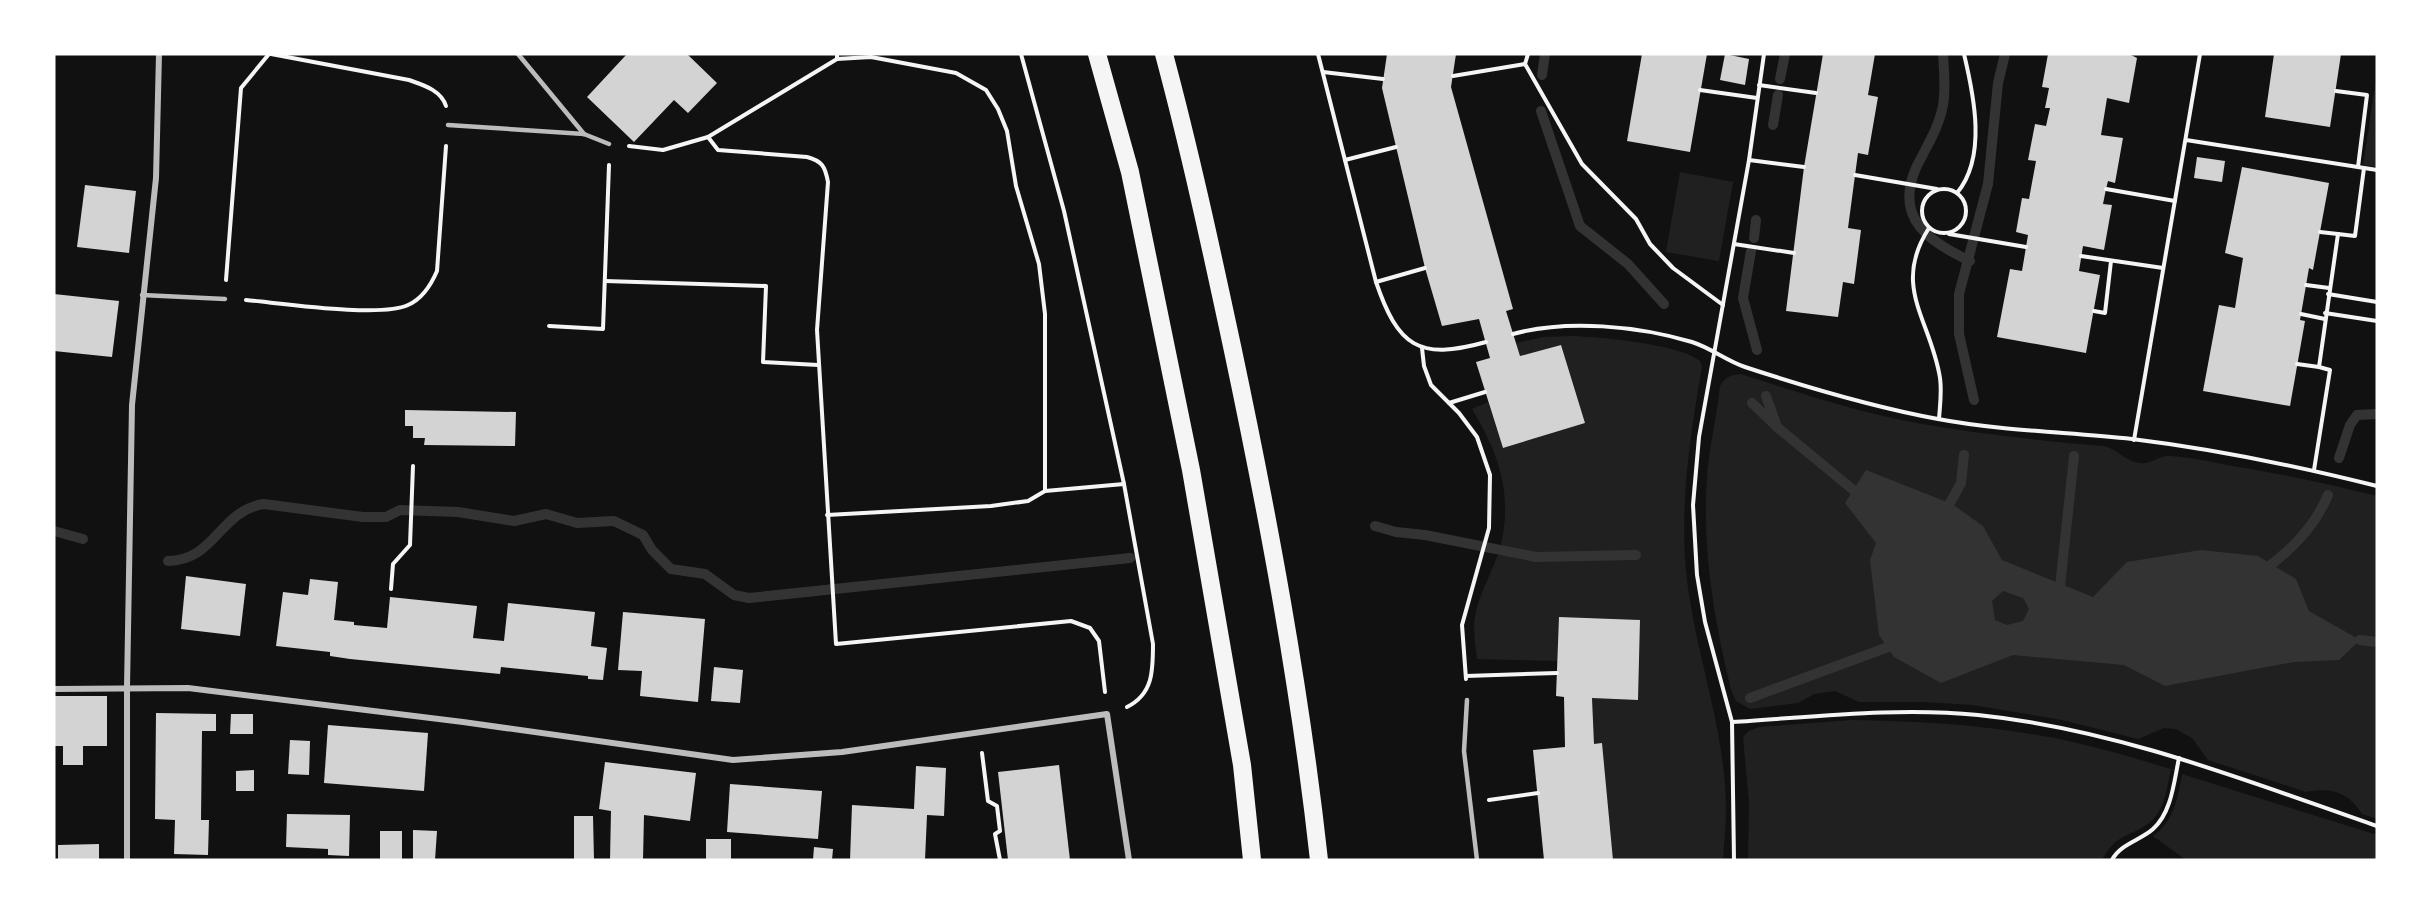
<svg xmlns="http://www.w3.org/2000/svg" width="2431" height="914" font-family="'Asap Condensed',sans-serif">
<style>
.green{fill:#202020}
.water{fill:#333;fill-rule:evenodd}
.lines{fill:none;stroke-linecap:round;stroke-linejoin:round}
.stream{stroke:#333;stroke-width:10}
.building{fill:#d3d3d3}
.path{stroke:#f5f5f5;stroke-width:4}
.service{stroke:#bcbcbc;stroke-width:4.5}
.minor{stroke:#bcbcbc;stroke-width:6}
.motorway{stroke:#f5f5f5;stroke-width:18}
</style>
<rect width="100%" height="100%" fill="#111"/>
<g class="green">
<polygon points="2377,74 2377,167 2363,165"/>
<polygon points="1680,172 1733,182 1719,261 1666,252"/>
<path d="M 1572,336 C 1599,337 1680,344 1700,361 L 1702,367 C 1690,435 1680,503 1686,571 C 1694,651 1726,729 1726,810 C 1726,826 1724,843 1723,860 L 1613,860 L 1602,744 L 1594,744 L 1592,698 L 1638,700 L 1640,620 L 1560,617 L 1558,661 L 1477,659 C 1476,649 1474,638 1474,627 C 1475,596 1496,569 1502,540 C 1512,489 1497,451 1472,409 L 1488,402 L 1503,448 L 1585,423 L 1561,345 L 1520,356 L 1516,343 L 1543,337 Z"/>
<path d="M 1741,374 C 1800,393 1860,413 1922,424 C 1982,434 2042,441 2103,446 C 2117,448 2124,461 2139,463 C 2151,465 2159,455 2169,456 C 2190,457 2212,462 2233,466 C 2282,474 2329,484 2377,496 L 2377,819 L 2362,814 C 2349,792 2330,787 2306,792 L 2208,760 L 2192,738 L 2176,729 L 2164,728 L 2138,739 L 2062,720 L 1973,705 L 1923,702 L 1859,702 L 1835,691 L 1814,694 L 1798,703 L 1750,709 L 1736,701 L 1731,690 C 1714,620 1702,550 1707,477 C 1709,447 1717,417 1720,386 C 1725,377 1730,375 1741,374 Z"/>
<path d="M 1852,720 C 1928,721 2003,726 2077,743 C 2109,750 2140,760 2171,769 C 2167,787 2165,810 2150,822 C 2129,839 2118,831 2102,860 L 1748,860 L 1749,803 L 1743,737 L 1749,731 L 1759,727 Z"/>
<path d="M 2182,774 L 2377,835 L 2377,860 L 2186,860 L 2153,836 C 2174,822 2178,797 2182,774 Z"/>
</g>
<path class="water" d="M 1866,470 L 1952,504 L 1983,526 L 2002,560 L 2093,597 L 2127,562 L 2201,550 L 2258,556 L 2296,579 L 2309,611 L 2360,640 L 2339,660 L 2294,662 L 2165,686 L 2124,665 L 2013,655 L 1941,683 L 1894,657 L 1879,635 L 1870,560 L 1876,543 L 1845,503 ZM 2003,591 L 2023,598 L 2029,609 L 2023,621 L 2007,625 L 1995,620 L 1992,601 Z"/>
<g class="lines">
<g class="stream">
<path d="M 1943,54 C 1944,71 1946,88 1943,105 C 1939,128 1926,147 1916,168 C 1894,218 1929,242 1970,261"/>
<polyline points="1542,75 1545,54"/>
<polyline points="1780,79 1785,54"/>
<polyline points="1541,111 1580,226 1628,264 1664,304"/>
<polyline points="1773,125 1778,95"/>
<polyline points="1754,238 1756,220"/>
<polyline points="1751,251 1743,298 1757,350"/>
<polyline points="1766,396 1776,424"/>
<polyline points="1974,400 1959,334 1959,294 1988,184 1998,83 2005,54"/>
<polyline points="1752,403 1777,427 1863,498"/>
<polyline points="2339,458 2350,425 2357,415 2377,414"/>
<polyline points="1944,514 1961,483 1964,455"/>
<polyline points="1375,526 1396,532 1425,535 1536,557 1636,555"/>
<polyline points="54,531 83,539"/>
<path d="M 168,561 C 215,561 220,510 264,504 L 363,517 L 386,517 L 400,510 L 458,512 L 514,521 L 546,514 L 577,523 L 614,521 L 643,535 L 652,550 L 671,569 L 705,574 L 734,595 L 749,598 L 1130,558"/>
<path d="M 2263,571 C 2291,550 2314,528 2328,495"/>
<polyline points="2059,596 2074,456"/>
<polyline points="2360,640 2377,642"/>
<polyline points="1750,698 1899,643"/>
</g>
</g>
<g class="building">
<polygon points="627,54 687,54 717,83 688,113 674,100 634,142 587,97"/>
<polygon points="1387,54 1456,54 1451,87 1513,309 1506,311 1520,356 1561,345 1585,423 1503,448 1476,362 1490,358 1479,319 1442,326 1425,268 1382,88"/>
<polygon points="1642,54 1707,54 1690,152 1627,141"/>
<polygon points="1725,54 1749,59 1745,85 1720,80"/>
<polygon points="1823,54 1875,54 1868,95 1878,97 1868,155 1858,153 1848,228 1861,230 1854,284 1843,282 1838,317 1786,311 1804,167"/>
<polygon points="2048,54 2129,54 2137,58 2129,103 2107,98 2101,135 2123,138 2115,183 2108,181 2106,189 2103,204 2112,205 2104,250 2083,246 2079,271 2100,275 2086,353 1997,337 2010,269 2022,271 2028,235 2016,232 2022,198 2029,199 2036,161 2028,160 2035,124 2046,126 2050,108 2045,108 2049,88 2042,87"/>
<polygon points="2274,54 2341,54 2330,127 2265,117"/>
<polygon points="2197,157 2225,161 2222,182 2194,178"/>
<polygon points="2242,167 2329,183 2313,270 2309,268 2300,320 2305,321 2290,406 2203,391 2219,305 2235,308 2243,258 2225,253"/>
<polygon points="85,185 136,191 129,253 77,247"/>
<polygon points="54,294 119,301 112,357 54,351"/>
<polygon points="405,410 516,412 515,446 424,445 425,438 413,438 413,426 405,426"/>
<polygon points="186,576 246,584 240,636 181,629"/>
<polygon points="310,579 338,582 334,620 354,622 354,625 387,628 390,597 477,606 473,638 504,641 508,603 595,612 591,646 607,648 603,680 588,679 588,676 501,667 500,674 350,659 330,656 330,652 276,646 283,592 308,595"/>
<polygon points="623,612 705,619 698,702 640,696 642,671 618,670"/>
<polygon points="1559,617 1640,620 1638,700 1592,698 1594,744 1602,743 1613,860 1544,860 1533,750 1565,747 1564,697 1556,696"/>
<polygon points="714,667 743,670 740,703 711,701"/>
<polygon points="54,696 107,696 107,746 83,746 83,765 63,765 63,746 54,746"/>
<polygon points="156,713 216,714 216,731 202,731 201,820 209,820 208,855 174,854 175,820 155,819"/>
<polygon points="231,714 253,714 253,734 230,734"/>
<polygon points="328,725 428,733 424,791 324,783"/>
<polygon points="290,740 310,741 309,775 288,774"/>
<polygon points="605,762 696,773 690,821 644,815 643,860 610,860 611,811 599,809"/>
<polygon points="1059,765 1070,860 1008,860 998,772"/>
<polygon points="916,766 946,768 944,816 927,815 925,860 850,860 852,805 914,809"/>
<polygon points="254,770 254,791 236,791 236,771"/>
<polygon points="730,784 822,791 818,839 727,832"/>
<polygon points="287,814 350,815 349,856 328,855 328,849 286,847"/>
<polygon points="574,816 593,816 594,860 574,860"/>
<polygon points="413,830 437,831 435,860 413,860"/>
<rect x="380" y="831" width="22" height="29"/>
<rect x="706" y="839" width="25" height="21"/>
<polygon points="99,844 99,860 58,860 58,845"/>
<polygon points="814,847 833,849 832,860 813,860"/>
</g>
<g class="lines">
<g class="path">
<path d="M 271,54 L 409,80 C 423,85 441,90 446,106"/>
<path d="M 1021,54 L 1064,211 L 1124,484 L 1153,644 C 1153,671 1153,694 1127,707"/>
<path d="M 1318,54 L 1376,282 C 1398,346 1418,361 1486,342"/>
<polyline points="1528,54 1525,64 1582,164 1636,219 1650,244 1673,268 1723,305"/>
<polyline points="837,59 871,57 956,73 986,90 998,109 1007,131 1016,186 1039,264 1045,314 1045,491"/>
<polyline points="1323,72 1383,79"/>
<polyline points="1453,76 1525,64"/>
<polyline points="1759,85 1816,93"/>
<polyline points="1700,90 1757,98"/>
<polyline points="2336,91 2367,95 2358,167"/>
<polyline points="708,137 837,59 837,54"/>
<polyline points="2186,140 2377,170"/>
<path d="M 629,146 L 663,150 L 708,137 L 718,150 L 807,157 C 822,161 825,166 828,182 L 817,330 L 836,644 L 1071,621 L 1090,628 L 1099,641 L 1105,692"/>
<polyline points="1345,160 1396,147"/>
<polyline points="1749,160 1804,167"/>
<polyline points="1855,175 1937,189"/>
<circle cx="1944" cy="211" r="22"/>
<polyline points="2106,189 2175,201"/>
<path d="M 1957,193 C 1987,157 1974,96 1964,54"/>
<path d="M 1929,228 C 1891,287 1931,320 1940,378 C 1942,392 1940,405 1939,419"/>
<polyline points="2320,232 2338,234"/>
<polyline points="1949,234 2026,247"/>
<polyline points="1734,244 1794,253"/>
<polyline points="2081,256 2163,268"/>
<polyline points="226,280 241,88 269,54"/>
<polyline points="605,281 766,286 763,362 818,365"/>
<polyline points="1376,282 1425,268"/>
<polyline points="2306,285 2329,288"/>
<polyline points="2328,294 2377,302"/>
<path d="M 246,300 C 280,303 381,318 408,305 C 422,299 431,285 437,271 L 446,146"/>
<polyline points="2094,311 2105,313 2111,261"/>
<polyline points="2325,313 2377,321"/>
<polyline points="2301,314 2325,319"/>
<polyline points="549,326 603,329 609,165"/>
<path d="M 1513,334 C 1567,319 1638,326 1692,342 C 1711,348 1727,361 1745,367 C 1809,388 1873,407 1938,419 C 2002,431 2068,432 2132,439 C 2214,449 2297,466 2377,486"/>
<polyline points="1422,348 1424,366 1431,385 1459,413 1477,437 1490,475 1489,528 1462,625 1466,679"/>
<polyline points="2297,364 2319,367"/>
<polyline points="1449,403 1485,392"/>
<polyline points="2134,440 2200,54"/>
<polyline points="2314,470 2330,370 2319,367 2338,234 2355,236 2364,168"/>
<polyline points="827,515 991,506 1028,501 1045,491 1124,484"/>
<polyline points="391,589 393,564 410,545 413,466"/>
<polyline points="1466,676 1557,673"/>
<path d="M 1732,722 C 1814,717 1897,707 1978,715 C 2116,729 2247,781 2377,826"/>
<polyline points="982,753 988,801 997,806 1000,831 995,834 1000,860"/>
<polyline points="1489,800 1538,793"/>
<polyline points="1734,860 1732,722 1705,622 1697,575 1693,505 1699,437 1749,160 1764,54"/>
<path d="M 2112,860 C 2120,844 2141,840 2153,829 C 2172,812 2174,781 2179,758"/>
</g>
<g class="service">
<polyline points="518,54 584,134"/>
<polyline points="448,125 584,134 609,144"/>
<polyline points="142,295 225,299"/>
<polyline points="1467,700 1464,751 1477,860"/>
</g>
<g class="minor">
<polyline points="54,689 188,688 463,722 733,760 842,752 1107,714 1129,860"/>
<polyline points="127,860 127,687 132,405 156,178 159,54"/>
</g>
<g class="motorway">
<polyline points="1097,54 1130,172 1191,470 1242,765 1252,860"/>
<path d="M 1164,54 C 1190,151 1211,248 1232,346 C 1268,516 1300,687 1319,860"/>
</g>
</g>
<rect width="2431" height="914" fill="none" stroke="#ffffff" stroke-width="111"/>
</svg>
